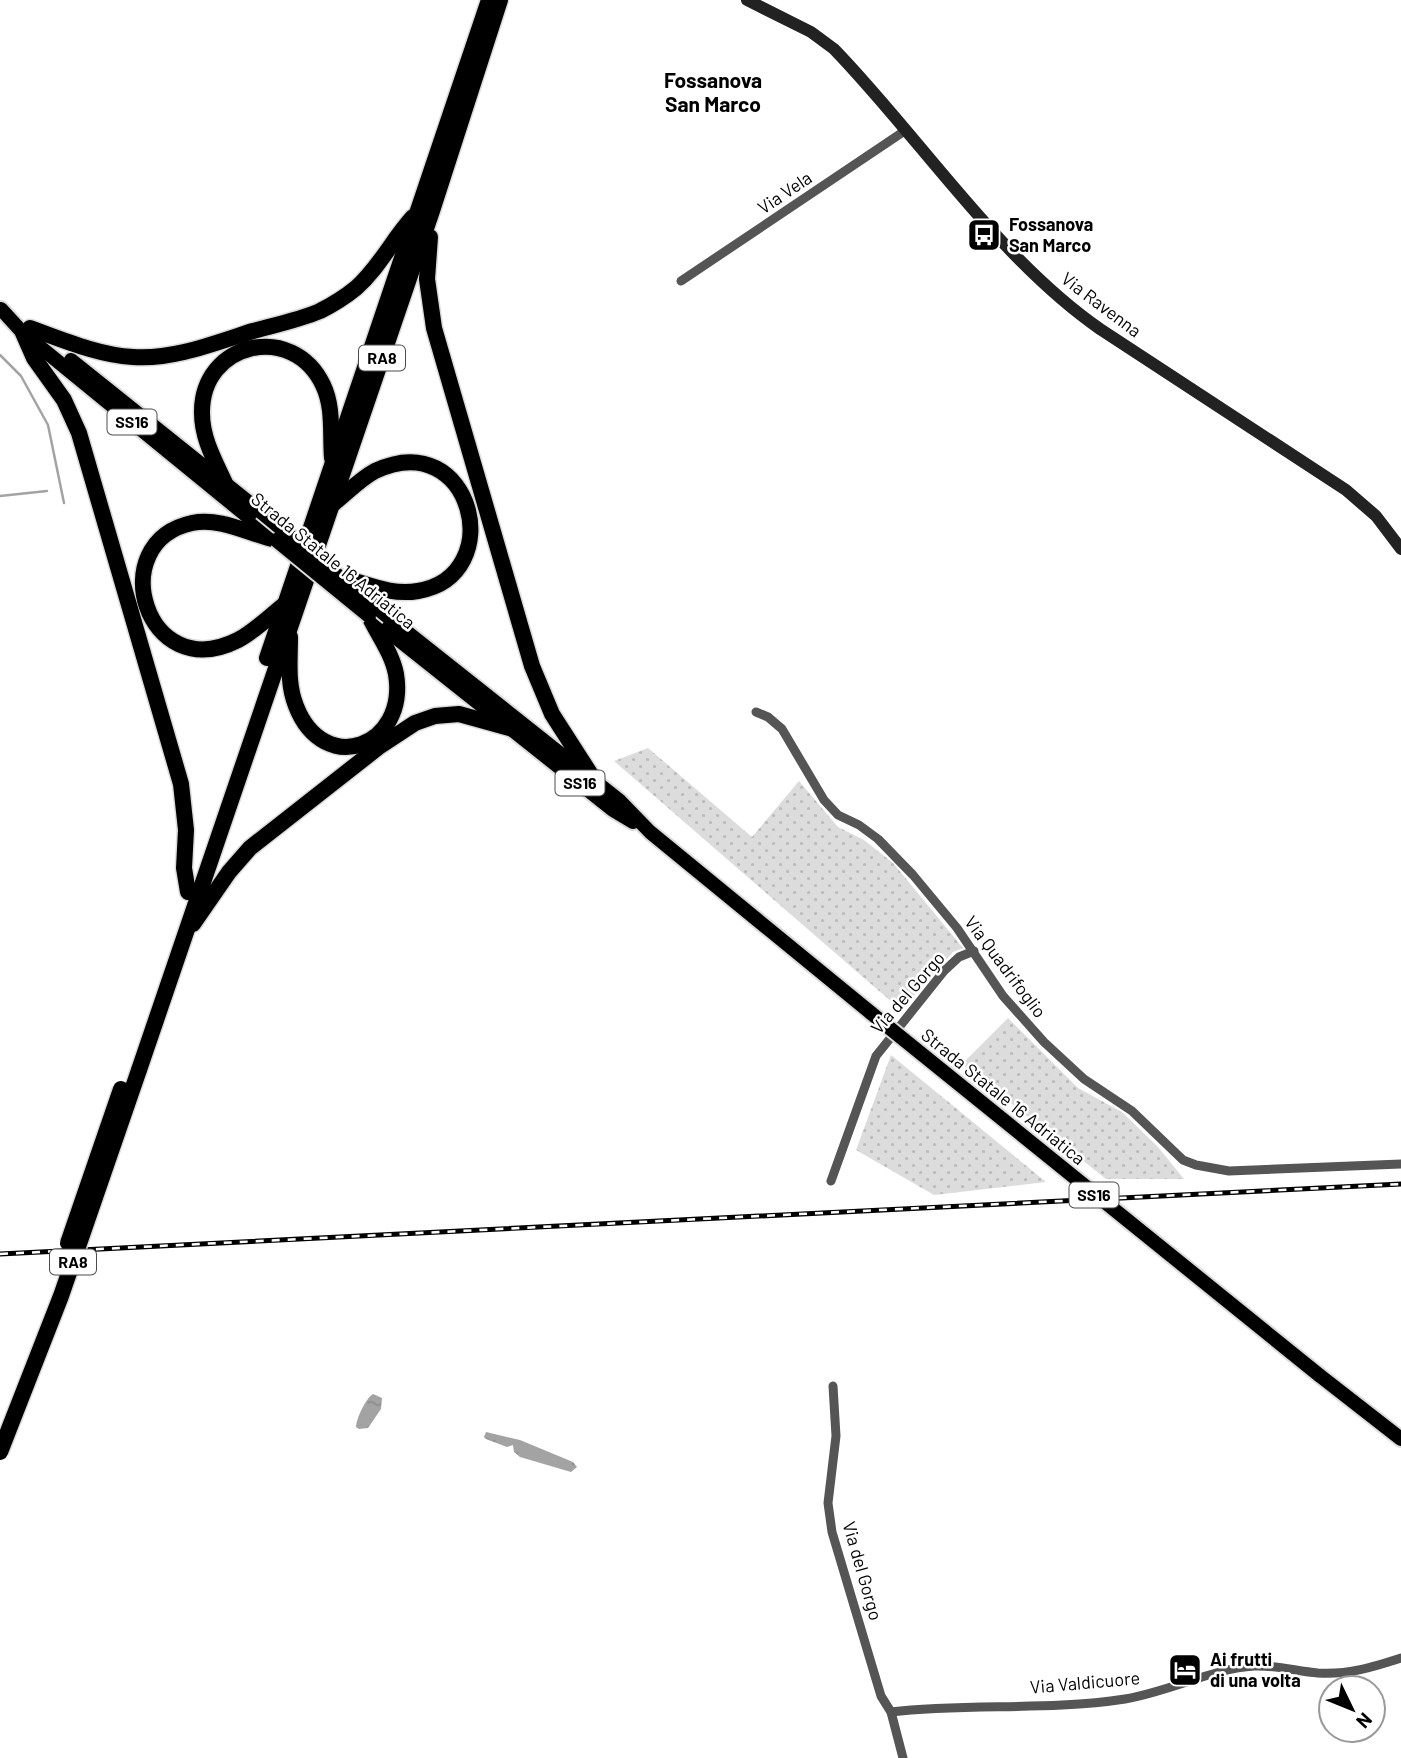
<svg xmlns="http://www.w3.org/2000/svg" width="1401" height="1758" font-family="Barlow,sans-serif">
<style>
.park{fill:url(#park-dots)}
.water{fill:url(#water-ripples)}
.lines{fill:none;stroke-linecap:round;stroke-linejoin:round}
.stream{stroke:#a3a3a3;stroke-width:2.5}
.primary-casing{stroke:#dbdbdb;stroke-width:18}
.motorway-casing{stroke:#dbdbdb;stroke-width:19}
.minor{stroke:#555;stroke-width:9}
.secondary{stroke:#222;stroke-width:12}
.primary{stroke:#000;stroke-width:14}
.motorway{stroke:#000;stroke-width:16}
.rail-casing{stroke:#000;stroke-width:5}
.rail{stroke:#fff;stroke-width:2.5;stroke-dasharray:8;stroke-linecap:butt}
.primary-bridge-casing{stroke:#dbdbdb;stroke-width:18;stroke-linecap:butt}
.motorway-bridge-casing{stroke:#dbdbdb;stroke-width:19;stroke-linecap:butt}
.primary-bridge{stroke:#000;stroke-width:14}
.motorway-bridge{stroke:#000;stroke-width:16}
.labels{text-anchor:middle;stroke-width:5;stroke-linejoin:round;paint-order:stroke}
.shield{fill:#fff;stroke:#4c4c4c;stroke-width:2}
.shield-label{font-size:16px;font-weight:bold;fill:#000}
.street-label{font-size:18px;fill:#000;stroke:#fff}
.poi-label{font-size:18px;font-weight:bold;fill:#000;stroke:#fff;text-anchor:start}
.quarter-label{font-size:21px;font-weight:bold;fill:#000;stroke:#fff}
</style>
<defs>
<pattern id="park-dots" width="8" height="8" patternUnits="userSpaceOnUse" patternTransform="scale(1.75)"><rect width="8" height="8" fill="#dcdcdc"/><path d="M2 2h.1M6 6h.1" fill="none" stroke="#bbb" stroke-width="1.8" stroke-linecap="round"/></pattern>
<pattern id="water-ripples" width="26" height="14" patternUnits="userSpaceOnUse" patternTransform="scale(1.75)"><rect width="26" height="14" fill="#a3a3a3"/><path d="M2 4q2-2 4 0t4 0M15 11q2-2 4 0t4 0" fill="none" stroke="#8b8b8b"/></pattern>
</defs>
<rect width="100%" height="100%" fill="#fff"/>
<g class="park">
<polygon points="648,748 752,837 799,781 838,827 864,840 893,863 963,948 953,952 901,1010 614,761"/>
<polygon points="1008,1018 1078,1088 1122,1112 1158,1147 1184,1179 1106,1179 962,1064"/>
<polygon points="891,1055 1046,1182 934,1195 856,1150"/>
</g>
<g class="water">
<path d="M 373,1394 L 382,1398 L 381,1409 L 368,1428 L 359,1429 L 356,1427 C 356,1419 366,1398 373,1394 Z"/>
<polygon points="486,1432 520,1440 573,1462 577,1467 571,1472 520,1457 514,1452 513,1445 507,1447 486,1439 484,1437"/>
</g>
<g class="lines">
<g class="stream">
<polyline points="0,355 21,376 48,425 64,503"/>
<polyline points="0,496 47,491"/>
</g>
<defs>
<g id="primary">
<polyline points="1,309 23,333 275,539"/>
<polyline points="71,360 261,512"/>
<polyline points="370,617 613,810 633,822"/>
<polyline points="388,617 620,801 650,832 871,1013"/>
<polyline points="1319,1375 1401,1439"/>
</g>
<g id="motorway">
<polyline points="430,237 427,279 434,328 532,666 552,714 595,781"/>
<path d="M 30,328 C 63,340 98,355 133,357 C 173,360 215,343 253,331 C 275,325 299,320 320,311 C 332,305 345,297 356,288 C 379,268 392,240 413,217"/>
<polyline points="23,333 34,358 64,400 79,433 181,784 186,830 184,868 188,892"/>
<path d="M 225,483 C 215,461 202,439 202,413 C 201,342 293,321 323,385 C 334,408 330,434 332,458"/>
<path d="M 333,504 C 347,493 360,479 375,471 C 473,425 509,576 418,591 C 390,596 366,583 340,577"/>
<path d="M 276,540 C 249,534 221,517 192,523 C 103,542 145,687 238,640 C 255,631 270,616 285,604"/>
<path d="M 290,637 C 290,661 287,684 296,706 C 324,778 408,747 396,674 C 392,653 378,635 369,616"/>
<polyline points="267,658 489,0"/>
<polyline points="193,924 229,872 250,848 380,746 415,723 435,716 459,714 513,729"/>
<polyline points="139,1070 432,211 500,0"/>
</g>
</defs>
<use href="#primary" class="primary-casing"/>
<use href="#motorway" class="motorway-casing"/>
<g class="minor">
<polyline points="681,281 906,130"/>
<polyline points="756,712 768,717 782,729 824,800 838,815 859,825 878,839 913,875 957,928 1003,996 1044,1042 1084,1079 1132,1111 1183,1160 1196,1165 1229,1171 1401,1164"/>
<polyline points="831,1181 876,1056 944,971 959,957 974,951"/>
<polyline points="833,1386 836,1436 828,1503 832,1532 881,1696 891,1712 903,1758"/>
<path d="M 891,1712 C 969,1703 1048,1711 1125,1699 C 1167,1692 1215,1668 1254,1666 C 1277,1665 1296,1671 1318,1673 C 1348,1675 1373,1667 1401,1658"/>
</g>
<path class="secondary" d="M 747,0 L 811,32 L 834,49 C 921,139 998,258 1100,329 L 1346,490 L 1376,516 L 1401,549"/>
<use href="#primary" class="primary"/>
<use href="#motorway" class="motorway"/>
<defs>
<polyline id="rail" points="0,1254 1401,1184"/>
</defs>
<use href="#rail" class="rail-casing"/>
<use href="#rail" class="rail"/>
<defs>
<g id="primary-bridge">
<polyline points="261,512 388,617"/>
<polyline points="276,540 369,616"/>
<polyline points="871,1013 1319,1375"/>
</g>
<g id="motorway-bridge">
<polyline points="68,1243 121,1089"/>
<polyline points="0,1452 61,1296 139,1070"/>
</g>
</defs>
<use href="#primary-bridge" class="primary-bridge-casing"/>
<use href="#motorway-bridge" class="motorway-bridge-casing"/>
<use href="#primary-bridge" class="primary-bridge"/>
<use href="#motorway-bridge" class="motorway-bridge"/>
</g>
<defs>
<symbol id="bus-square" viewBox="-11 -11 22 22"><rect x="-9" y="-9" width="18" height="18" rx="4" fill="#000" stroke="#fff"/><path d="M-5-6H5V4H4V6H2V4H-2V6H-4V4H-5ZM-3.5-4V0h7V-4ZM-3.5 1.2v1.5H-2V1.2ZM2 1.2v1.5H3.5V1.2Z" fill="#fff"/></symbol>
<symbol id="hotel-square" viewBox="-11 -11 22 22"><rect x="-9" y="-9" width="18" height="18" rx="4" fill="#000" stroke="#fff"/><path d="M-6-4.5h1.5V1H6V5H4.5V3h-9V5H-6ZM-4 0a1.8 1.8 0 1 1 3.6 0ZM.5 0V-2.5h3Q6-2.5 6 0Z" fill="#fff"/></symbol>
</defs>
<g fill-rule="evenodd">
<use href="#bus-square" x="965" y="216" width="38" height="38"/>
<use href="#hotel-square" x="1166" y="1651" width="38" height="38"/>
</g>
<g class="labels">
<g class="shield">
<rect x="359" y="345.5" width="46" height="25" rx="5"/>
<rect x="107.5" y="409.5" width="49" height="25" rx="5"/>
<rect x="555.5" y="770.5" width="49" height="25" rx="5"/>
<rect x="1069.5" y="1182.5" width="49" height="25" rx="5"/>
<rect x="50" y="1249.5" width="46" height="25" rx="5"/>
</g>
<g class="shield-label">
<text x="382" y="364">RA8</text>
<text x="132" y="428">SS16</text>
<text x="580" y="789">SS16</text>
<text x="1094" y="1201">SS16</text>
<text x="73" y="1268">RA8</text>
</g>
<g class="street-label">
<text transform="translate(785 193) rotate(-34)" y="6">Via Vela</text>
<text transform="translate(1101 305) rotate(37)" y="6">Via Ravenna</text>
<text transform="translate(333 561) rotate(39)" y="6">Strada Statale 16 Adriatica</text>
<text transform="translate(1005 967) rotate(53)" y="6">Via Quadrifoglio</text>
<text transform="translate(908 993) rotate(-49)" y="6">Via del Gorgo</text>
<text transform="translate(1003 1097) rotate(39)" y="6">Strada Statale 16 Adriatica</text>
<text transform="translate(862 1571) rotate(74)" y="6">Via del Gorgo</text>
<text transform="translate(1085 1683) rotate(-5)" y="6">Via Valdicuore</text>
</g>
<g class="poi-label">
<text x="1009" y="231">Fossanova<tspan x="1009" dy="21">San Marco</tspan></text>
<text x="1210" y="1666">Ai frutti<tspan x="1210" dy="21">di una volta</tspan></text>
</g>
<g class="quarter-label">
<text x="713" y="88">Fossanova<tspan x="713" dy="24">San Marco</tspan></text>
</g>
</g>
<g transform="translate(1352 1709) rotate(133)"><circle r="33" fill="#ffffff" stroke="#999999" stroke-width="2"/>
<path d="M0-5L12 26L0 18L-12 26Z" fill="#000000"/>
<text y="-10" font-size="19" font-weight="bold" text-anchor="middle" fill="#000000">N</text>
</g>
</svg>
